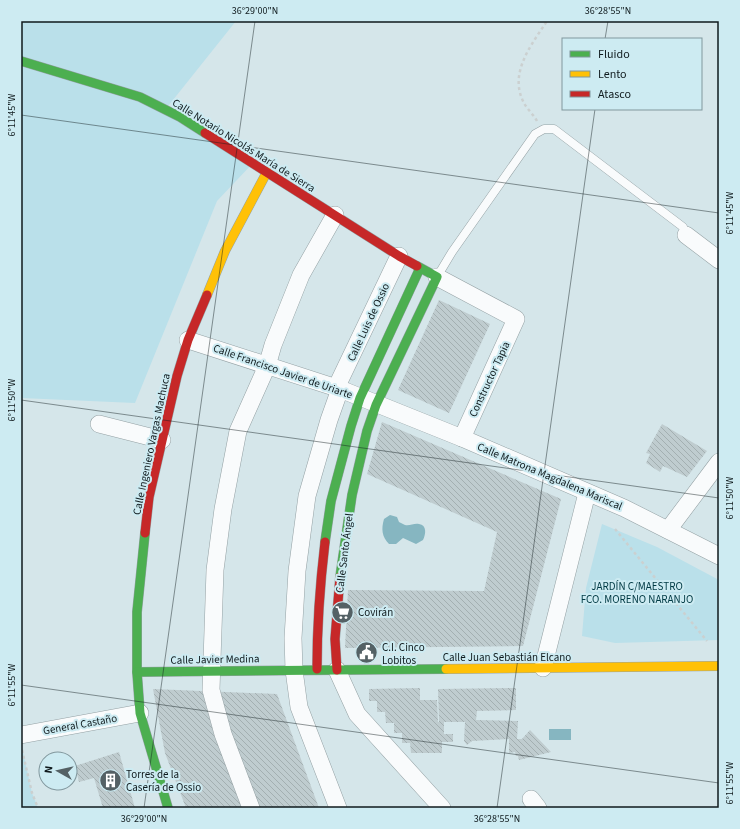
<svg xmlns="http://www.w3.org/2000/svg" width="740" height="829" font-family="'Source Sans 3',sans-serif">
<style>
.green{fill:#bae0ea}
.water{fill:#86b6c1}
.building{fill:url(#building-back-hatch)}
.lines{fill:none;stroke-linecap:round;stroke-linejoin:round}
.lane-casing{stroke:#94a1a4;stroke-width:9}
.street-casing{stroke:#94a1a4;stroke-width:18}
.fast-casing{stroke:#94a1a4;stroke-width:10}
.slow-casing{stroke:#94a1a4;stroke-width:10}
.jam-casing{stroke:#94a1a4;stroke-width:10}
.path{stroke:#cbd0d0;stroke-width:2.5;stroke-dasharray:3 3;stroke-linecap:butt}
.lane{stroke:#f9fbfc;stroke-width:8}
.street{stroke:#f9fbfc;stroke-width:17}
.fast{stroke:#4caf50;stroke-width:9}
.slow{stroke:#ffc107;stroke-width:9}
.jam{stroke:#c62828;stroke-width:9}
.ticks{fill:none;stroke:#0f1a1d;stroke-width:1;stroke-opacity:0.45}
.labels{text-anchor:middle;stroke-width:4;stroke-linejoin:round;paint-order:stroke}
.street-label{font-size:11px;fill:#0f1a1d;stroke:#cdebf2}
.park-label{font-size:11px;fill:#003a44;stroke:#cdebf2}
.poi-label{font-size:11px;fill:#0f1a1d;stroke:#cdebf2;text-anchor:start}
.neatline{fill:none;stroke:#0f1a1d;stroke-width:1.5}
.ticks-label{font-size:10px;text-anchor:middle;fill:#0f1a1d}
</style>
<defs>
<pattern id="building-back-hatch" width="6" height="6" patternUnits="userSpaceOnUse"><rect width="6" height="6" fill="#bfcccf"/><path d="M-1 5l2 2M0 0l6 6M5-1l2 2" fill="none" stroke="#a3afb1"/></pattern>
</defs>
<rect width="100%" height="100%" fill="#d5e6ea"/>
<g class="green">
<polygon points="21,21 236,21 165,110 253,163 217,201 135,403 21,398"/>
<polygon points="602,524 657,547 719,580 719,640 615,643 582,636 586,588"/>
<polygon points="21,743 32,793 38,808 21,808"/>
</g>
<g class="water">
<path d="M 390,515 L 397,517 L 399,522 L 405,525 C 410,526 414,523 419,524 C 427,525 426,534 423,540 L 416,544 L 403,538 L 396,544 L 389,544 C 382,537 381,529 384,519 Z"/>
<rect x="549" y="729" width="22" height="11"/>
</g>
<g class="building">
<polygon points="439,300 490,324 449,413 398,390"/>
<polygon points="382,422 561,499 523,646 345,648 348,590 484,591 497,532 367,474"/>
<polygon points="662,424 707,451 687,477 663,466 660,472 646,463 650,454 646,453"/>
<polygon points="420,688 420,700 437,700 438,722 439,722 438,689 516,688 516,710 477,711 476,720 518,721 517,739 522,739 530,730 551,752 519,760 518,756 516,756 515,752 509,753 509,739 472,741 467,745 464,741 465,722 444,722 444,734 453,734 453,742 442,742 442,753 411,753 410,743 402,743 402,733 394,733 394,723 386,723 385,712 377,712 377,701 369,701 369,689"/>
<polygon points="153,689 277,694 319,808 186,808 165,753"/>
<polygon points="119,752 135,808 103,808 94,778 79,782 75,766"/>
</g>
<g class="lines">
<defs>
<polyline id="lane" points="437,277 452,252 535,134 544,129 554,129 683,227 686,235"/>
<g id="street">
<polyline points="686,235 719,260"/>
<polyline points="437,277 516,319 462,438"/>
<polyline points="188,340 340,389 462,438 624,508 719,556"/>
<polyline points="336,388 399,256"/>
<polyline points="99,424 162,440"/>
<polyline points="668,530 719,462"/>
<polyline points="543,668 587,493"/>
<polyline points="337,670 357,714 442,808"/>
<polyline points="21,735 140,713"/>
<polyline points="531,799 538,808"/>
<polyline points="251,808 223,734 211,690 215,570 223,509 238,431 267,366 273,345 301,275 335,215"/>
<polyline points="338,808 299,707 294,670 293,638 297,571 307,496 329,420 340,389"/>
</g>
<g id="fast">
<polyline points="21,61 140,97 180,117 205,133"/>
<polyline points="145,533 137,612 137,672 140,713 168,808"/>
<polyline points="325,542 331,501 351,426 360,398 420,268"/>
<polyline points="340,577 352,495 367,431 376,405 437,277 417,266"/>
<polyline points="137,672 446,669"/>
</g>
<g id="slow">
<polyline points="207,295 225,251 267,172"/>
<polyline points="446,669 719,666"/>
</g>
<g id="jam">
<polyline points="205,133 399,256 417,266"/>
<polyline points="145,533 149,497 177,376 188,340 207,295"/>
<path d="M 317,669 C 317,626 320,584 325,542"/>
<polyline points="337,670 335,639 340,577"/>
</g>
</defs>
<use href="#lane" class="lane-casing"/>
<use href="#street" class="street-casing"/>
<use href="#fast" class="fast-casing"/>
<use href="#slow" class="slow-casing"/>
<use href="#jam" class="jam-casing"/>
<g class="path">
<path d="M 537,121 C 533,114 526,108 523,101 C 509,72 532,44 547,21"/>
<polyline points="615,529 707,641"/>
<polyline points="22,750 32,793 38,808"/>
</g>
<use href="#lane" class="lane"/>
<use href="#street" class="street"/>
<use href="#fast" class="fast"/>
<use href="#slow" class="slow"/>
<use href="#jam" class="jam"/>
</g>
<path class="ticks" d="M 605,39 L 608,21M 21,115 L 719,213M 21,400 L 719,498M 21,685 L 719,783M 144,808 L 255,21M 497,808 L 595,109"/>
<defs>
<symbol id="supermarket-disc" viewBox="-11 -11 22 22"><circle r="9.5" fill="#546165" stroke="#cdebf2"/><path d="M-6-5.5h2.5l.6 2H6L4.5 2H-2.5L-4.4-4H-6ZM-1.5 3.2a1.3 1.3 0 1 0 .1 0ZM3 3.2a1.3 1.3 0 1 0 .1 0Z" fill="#fff"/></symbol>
<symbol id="civic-disc" viewBox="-11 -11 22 22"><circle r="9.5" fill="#546165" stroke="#cdebf2"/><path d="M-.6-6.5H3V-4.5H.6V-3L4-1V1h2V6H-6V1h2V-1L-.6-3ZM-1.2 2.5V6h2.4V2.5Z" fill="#fff"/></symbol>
<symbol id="building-disc" viewBox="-11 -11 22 22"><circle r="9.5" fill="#546165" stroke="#cdebf2"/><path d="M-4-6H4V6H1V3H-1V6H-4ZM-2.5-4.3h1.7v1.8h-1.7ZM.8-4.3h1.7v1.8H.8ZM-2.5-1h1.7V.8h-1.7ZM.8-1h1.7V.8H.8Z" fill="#fff"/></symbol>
</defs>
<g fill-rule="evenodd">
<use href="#supermarket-disc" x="330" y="600" width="25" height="25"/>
<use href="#civic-disc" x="354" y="640" width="25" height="25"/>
<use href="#building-disc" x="98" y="768" width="25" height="25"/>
</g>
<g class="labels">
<g class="street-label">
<text transform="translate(244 145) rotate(32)" y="4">Calle Notario Nicolás María de Sierra</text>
<text transform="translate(368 322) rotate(-65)" y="4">Calle Luis de Ossio</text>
<text transform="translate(283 371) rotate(19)" y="4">Calle Francisco Javier de Uriarte</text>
<text transform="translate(489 379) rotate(-65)" y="4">Constructor Tapia</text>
<text transform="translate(151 444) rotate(-78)" y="4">Calle Ingeniero Vargas Machuca</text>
<text transform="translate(550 476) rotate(23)" y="4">Calle Matrona Magdalena Mariscal</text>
<text transform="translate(344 553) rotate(-83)" y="4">Calle Santo Ángel</text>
<text x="507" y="661">Calle Juan Sebastián Elcano</text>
<text transform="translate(215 659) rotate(-1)" y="4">Calle Javier Medina</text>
<text transform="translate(80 724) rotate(-10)" y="4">General Castaño</text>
</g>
<g class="park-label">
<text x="637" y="590">JARDÍN C/MAESTRO<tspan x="637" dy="13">FCO. MORENO NARANJO</tspan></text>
</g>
<g class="poi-label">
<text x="358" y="616">Covirán</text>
<text x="382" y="651">C.I. Cinco<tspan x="382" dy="13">Lobitos</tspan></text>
<text x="126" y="778">Torres de la<tspan x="126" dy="13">Casería de Ossio</tspan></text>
</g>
</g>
<rect width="740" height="829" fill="none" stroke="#cdebf2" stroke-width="44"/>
<rect x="562" y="38" width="140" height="72" fill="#cdebf2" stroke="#81979d"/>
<rect x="570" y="51" width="20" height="6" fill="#4caf50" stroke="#81979d"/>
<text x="598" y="58" font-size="12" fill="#0f1a1d">Fluido</text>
<rect x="570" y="71" width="20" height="6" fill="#ffc107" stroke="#81979d"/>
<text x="598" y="78" font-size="12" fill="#0f1a1d">Lento</text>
<rect x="570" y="91" width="20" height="6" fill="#c62828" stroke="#81979d"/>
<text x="598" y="98" font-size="12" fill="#0f1a1d">Atasco</text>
<g transform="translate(58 771) rotate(278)"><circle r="19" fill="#cdebf2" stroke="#81979d"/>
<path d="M0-3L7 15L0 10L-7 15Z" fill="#546165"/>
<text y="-6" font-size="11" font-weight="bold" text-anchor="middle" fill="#0f1a1d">N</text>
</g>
<rect x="22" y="22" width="696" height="785" class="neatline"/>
<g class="ticks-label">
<text x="255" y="14">36°29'00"N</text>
<text x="608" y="14">36°28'55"N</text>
<text transform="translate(11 115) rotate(-90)" y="4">6°11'45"W</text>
<text transform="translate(729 213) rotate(-90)" y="4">6°11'45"W</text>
<text transform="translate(11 400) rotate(-90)" y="4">6°11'50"W</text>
<text transform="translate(729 498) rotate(-90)" y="4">6°11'50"W</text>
<text transform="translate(11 685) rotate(-90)" y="4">6°11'55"W</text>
<text transform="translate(729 783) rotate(-90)" y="4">6°11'55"W</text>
<text x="144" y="822">36°29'00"N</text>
<text x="497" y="822">36°28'55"N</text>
</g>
</svg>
